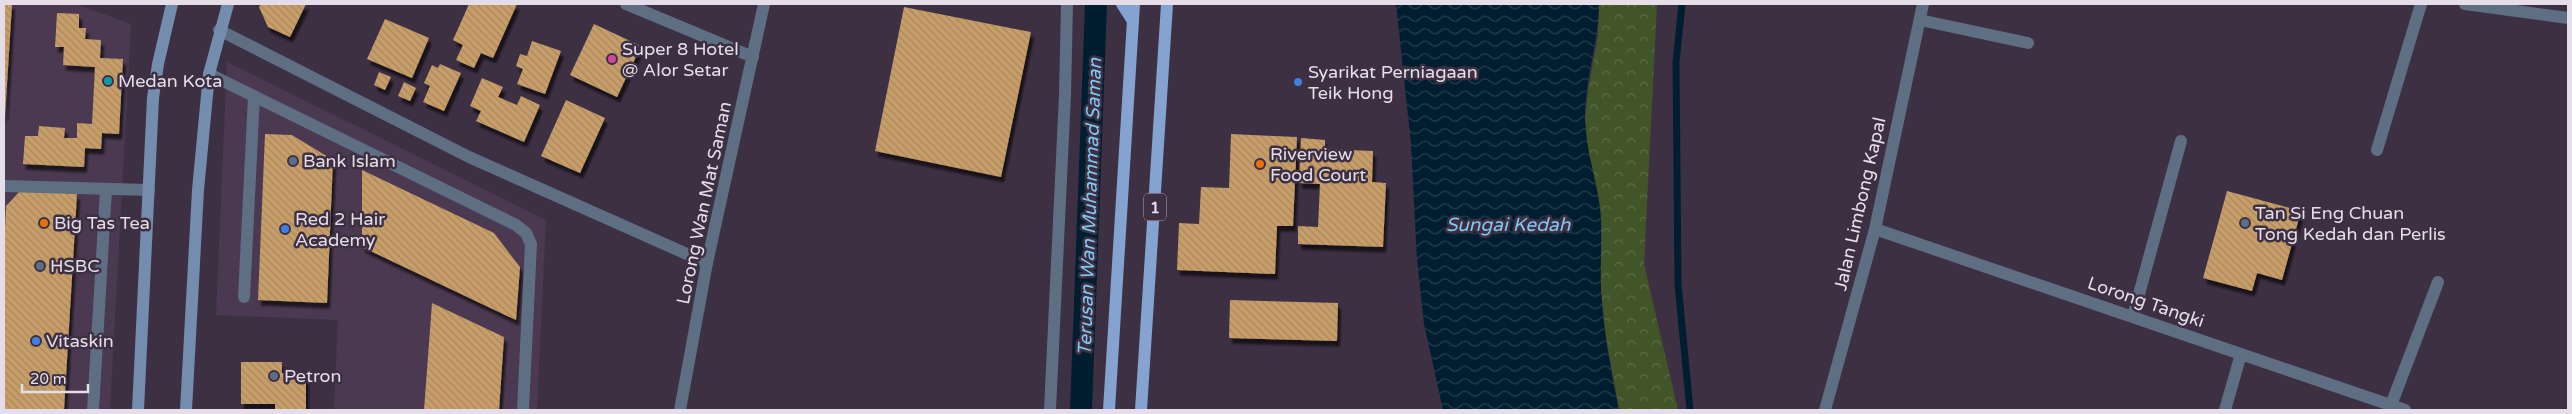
<svg xmlns="http://www.w3.org/2000/svg" width="2572" height="414" font-family="'Varela Round',sans-serif">
<style>
.built{fill:#4a3951}
.park{fill:url(#park-crowns)}
.water{fill:url(#water-waves)}
.lines{fill:none;stroke-linecap:round;stroke-linejoin:round}
.stream{stroke:#001e30;stroke-width:7}
.canal{stroke:#001e30;stroke-width:22}
.building{fill:url(#building-back-hatch);filter:url(#shadow)}
.street{stroke:#5e6e83;stroke-width:12}
.secondary{stroke:#748cae;stroke-width:12}
.primary{stroke:#84a3d0;stroke-width:12}
.hotel-dot{fill:#d1479c;stroke:#3d3043;stroke-width:2}
.culture-dot{fill:#0f9aa8;stroke:#3d3043;stroke-width:2}
.shop-dot{fill:#3f7fe0;stroke:#3d3043;stroke-width:2}
.service-dot{fill:#5c6f8a;stroke:#3d3043;stroke-width:2}
.food-dot{fill:#e8710a;stroke:#3d3043;stroke-width:2}
.labels{text-anchor:middle;stroke-width:5;stroke-linejoin:round;paint-order:stroke}
.shield{fill:#3d3043;stroke:#b3a9b6;stroke-width:1}
.shield-label{font-size:16px;font-weight:bold;fill:#e5dde8}
.poi-label{font-size:18px;fill:#e5dde8;stroke:#3d3043;text-anchor:start}
.street-label{font-size:18px;fill:#e5dde8;stroke:#3d3043}
.water-label{font-size:19px;font-style:italic;fill:#81c7f2;stroke:#3d3043}
</style>
<defs>
<pattern id="park-crowns" width="20" height="18" patternUnits="userSpaceOnUse" patternTransform="scale(1.25)"><rect width="20" height="18" fill="#415528"/><path d="M2 6a3 3 0 1 1 6 0M12 15a3 3 0 1 1 6 0" fill="none" stroke="#5c6d47"/></pattern>
<pattern id="water-waves" width="16" height="10" patternUnits="userSpaceOnUse" patternTransform="scale(1.25)"><rect width="16" height="10" fill="#001e30"/><path d="M0 5q4-4 8 0t8 0" fill="none" stroke="#253e4e"/></pattern>
<pattern id="building-back-hatch" width="6" height="6" patternUnits="userSpaceOnUse" patternTransform="scale(1.25)"><rect width="6" height="6" fill="#c89e68"/><path d="M-1 5l2 2M0 0l6 6M5-1l2 2" fill="none" stroke="#a78760"/></pattern>
<filter id="shadow"><feDropShadow dx="3" dy="5.5" stdDeviation="1" flood-color="#0009"/></filter>
</defs>
<rect width="100%" height="100%" fill="#3d3043"/>
<g class="built">
<polygon points="4,4 76,4 131,24 110,410 4,410"/>
<polygon points="227,62 546,220 537,410 334,410 338,320 216,315"/>
</g>
<polygon class="park" points="1599,4 1657,4 1644,264 1678,410 1619,410 1606,337 1601,290 1601,216 1588,152 1585,119 1588,91 1598,36"/>
<path class="water" d="M 1396,4 L 1599,4 C 1599,43 1584,81 1585,120 C 1586,154 1599,185 1601,218 C 1602,242 1600,266 1601,290 C 1603,330 1611,371 1619,410 L 1443,410 L 1424,324 L 1417,260 L 1411,144 Z"/>
<g class="lines">
<polyline class="stream" points="1682,4 1676,62 1678,284 1690,410"/>
<polyline class="canal" points="1081,410 1096,4"/>
</g>
<g class="building">
<polygon points="4,4 12,4 5,116 4,116"/>
<polygon points="261,4 306,4 290,37 268,27 259,7"/>
<polygon points="469,4 517,4 493,58 481,53 474,68 456,60 463,45 453,40"/>
<polygon points="904,7 1031,32 1001,177 875,151"/>
<polygon points="57,13 79,14 79,28 86,28 85,39 101,40 100,58 123,59 119,134 102,133 101,149 85,148 84,167 23,164 25,136 38,136 39,126 65,128 64,138 77,138 77,123 92,124 95,67 63,65 64,47 55,47"/>
<polygon points="385,19 429,38 412,78 367,59"/>
<polygon points="594,24 641,46 617,97 570,75"/>
<polygon points="532,41 561,51 545,94 517,84 523,69 516,66 520,54 527,56"/>
<polygon points="440,64 461,73 444,111 423,102 430,86 424,83 432,65 438,68"/>
<polygon points="379,72 391,77 385,90 374,85"/>
<polygon points="482,78 503,87 498,97 517,105 521,96 540,105 524,142 476,121 481,111 470,106"/>
<polygon points="404,82 416,88 410,101 398,96"/>
<polygon points="566,100 605,118 580,173 541,156"/>
<polygon points="265,134 292,135 333,160 327,303 258,300"/>
<polygon points="1231,134 1297,137 1293,226 1277,226 1275,274 1177,270 1179,223 1199,224 1201,187 1229,188"/>
<polygon points="1301,138 1325,140 1325,149 1373,151 1372,182 1386,183 1383,247 1298,244 1298,226 1318,227 1320,184 1299,183"/>
<polygon points="362,170 494,233 520,267 516,320 362,247"/>
<polygon points="21,190 77,194 64,410 4,410 4,248 6,206"/>
<polygon points="2227,191 2301,211 2282,280 2257,273 2252,291 2203,278"/>
<polygon points="1230,300 1338,303 1337,341 1229,338"/>
<polygon points="432,303 504,337 499,410 424,410"/>
<polygon points="241,362 282,362 282,373 306,373 306,410 275,410 275,404 241,404"/>
</g>
<g class="lines">
<g class="street">
<polyline points="626,4 753,57"/>
<polyline points="2465,4 2568,18"/>
<polyline points="1920,20 2028,43"/>
<polyline points="219,30 469,157 707,263"/>
<polyline points="209,74 516,225 526,233 531,244 523,410"/>
<polyline points="2377,150 2421,4"/>
<polyline points="4,186 149,190"/>
<polyline points="1875,229 2405,410"/>
<polyline points="244,297 254,96"/>
<polyline points="2133,316 2181,141"/>
<polyline points="2391,405 2438,282"/>
<polyline points="93,410 106,189"/>
<polyline points="680,410 707,263 764,4"/>
<polyline points="1050,410 1065,95 1067,4"/>
<polyline points="1825,410 1875,229 1923,4"/>
<polyline points="2225,410 2241,354"/>
</g>
<g class="secondary">
<polyline points="138,410 153,98 158,64 172,4"/>
<polyline points="186,410 198,190 209,74 228,4"/>
</g>
<g class="primary">
<polyline points="1122,4 1133,21"/>
<polyline points="1109,410 1134,4"/>
<polyline points="1141,410 1167,4"/>
</g>
</g>
<circle class="hotel-dot" cx="612" cy="59" r="5"/>
<circle class="culture-dot" cx="108" cy="81" r="5"/>
<g class="shop-dot">
<circle cx="1298" cy="82" r="5"/>
<circle cx="285" cy="229" r="5"/>
<circle cx="36" cy="341" r="5"/>
</g>
<g class="service-dot">
<circle cx="293" cy="161" r="5"/>
<circle cx="2245" cy="223" r="5"/>
<circle cx="40" cy="266" r="5"/>
<circle cx="274" cy="376" r="5"/>
</g>
<g class="food-dot">
<circle cx="1260" cy="164" r="5"/>
<circle cx="44" cy="223" r="5"/>
</g>
<g class="labels">
<rect class="shield" x="1144" y="193.5" width="22" height="27" rx="4"/>
<g class="shield-label">
<text x="1155" y="213">1</text>
</g>
<g class="poi-label">
<text x="622" y="55">Super 8 Hotel<tspan x="622" dy="21">@ Alor Setar</tspan></text>
<text x="1308" y="78">Syarikat Perniagaan<tspan x="1308" dy="21">Teik Hong</tspan></text>
<text x="118" y="87">Medan Kota</text>
<text x="1270" y="160">Riverview<tspan x="1270" dy="21">Food Court</tspan></text>
<text x="303" y="167">Bank Islam</text>
<text x="2255" y="219">Tan Si Eng Chuan<tspan x="2255" dy="21">Tong Kedah dan Perlis</tspan></text>
<text x="295" y="225">Red 2 Hair<tspan x="295" dy="21">Academy</tspan></text>
<text x="54" y="229">Big Tas Tea</text>
<text x="50" y="272">HSBC</text>
<text x="46" y="347">Vitaskin</text>
<text x="284" y="382">Petron</text>
</g>
<g class="street-label">
<text transform="translate(704 203) rotate(-78)" y="6">Lorong Wan Mat Saman</text>
<text transform="translate(1860 204) rotate(-77)" y="6">Jalan Limbong Kapal</text>
<text transform="translate(2146 302) rotate(19)" y="6">Lorong Tangki</text>
</g>
<g class="water-label">
<text transform="translate(1089 207) rotate(-88)" y="7">Terusan Wan Muhammad Saman</text>
<text x="1508" y="231">Sungai Kedah</text>
</g>
</g>
<rect width="2572" height="414" fill="none" stroke="#e5dde8" stroke-width="10"/>
<path d="M22 384v8h66v-8" fill="none" stroke="#e5dde8" stroke-width="2.5"/>
<text x="30" y="384" font-size="15" fill="#e5dde8" stroke="#3d3043" stroke-width="4" paint-order="stroke">20 m</text>
</svg>
